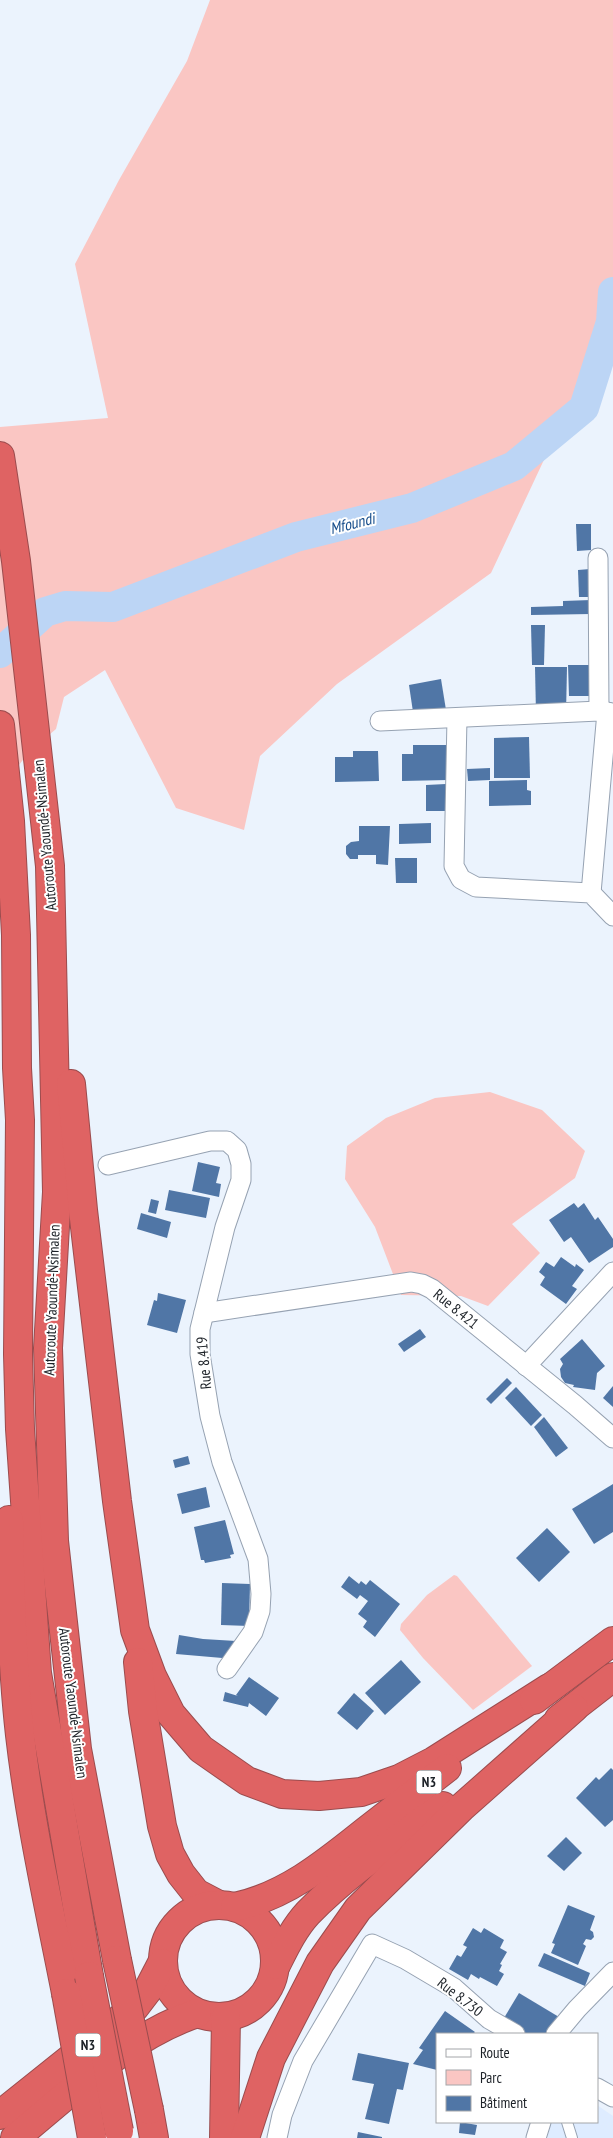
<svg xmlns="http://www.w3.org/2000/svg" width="613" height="2138" font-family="'PT Sans Narrow',sans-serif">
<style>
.built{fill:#deecff}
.green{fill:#fac6c3}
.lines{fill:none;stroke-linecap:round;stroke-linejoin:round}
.river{stroke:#bcd5f5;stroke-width:30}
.building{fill:#5076a6}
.lane-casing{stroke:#96a2b2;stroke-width:12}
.street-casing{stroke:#96a2b2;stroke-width:21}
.highway-casing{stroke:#9b4c4e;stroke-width:30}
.lane{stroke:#fff;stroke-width:10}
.street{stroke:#fff;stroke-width:19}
.highway{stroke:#df6363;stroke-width:28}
.highway-bridge-casing{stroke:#9b4c4e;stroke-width:30;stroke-linecap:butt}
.highway-bridge{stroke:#df6363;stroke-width:28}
.labels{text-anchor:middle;stroke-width:4;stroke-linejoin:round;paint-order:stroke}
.shield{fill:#fff;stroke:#606468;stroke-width:1}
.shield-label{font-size:14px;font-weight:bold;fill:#1c2127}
.street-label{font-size:15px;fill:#1c2127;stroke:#fff}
.water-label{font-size:16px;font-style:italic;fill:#164d8b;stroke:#fff}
</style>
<rect width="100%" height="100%" fill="#ebf3fd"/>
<polygon class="built" points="597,2105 613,2116 613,2138 547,2138 551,2122 597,2122"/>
<g class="green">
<polygon points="210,0 613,0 613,295 579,385 491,573 337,684 260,756 244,830 176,808 105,670 64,697 56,729 29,752 19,765 0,797 0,427 108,418 75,264 119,180 187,61"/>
<polygon points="490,1092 542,1110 585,1151 575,1178 512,1224 540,1253 488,1306 461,1296 401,1295 375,1227 345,1179 347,1146 386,1118 435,1098"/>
<polygon points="454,1575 457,1576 532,1666 473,1710 423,1658 400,1630 401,1624 427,1595"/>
</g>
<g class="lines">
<polyline class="river" points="0,653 45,612 65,606 113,607 296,537 412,508 514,466 584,408 611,322 613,292"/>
</g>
<g class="building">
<polygon points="576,524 591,524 591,550 577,551"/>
<polygon points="590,569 591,597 579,597 578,570"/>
<polygon points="591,600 591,614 531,615 531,607 563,606 563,601"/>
<polygon points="531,625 545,625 544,665 532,665"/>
<polygon points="568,665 593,665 593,696 569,696"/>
<polygon points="535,667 567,667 566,714 536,714"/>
<polygon points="441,679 446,710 413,712 409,685"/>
<polygon points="529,737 530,778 494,778 494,738"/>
<polygon points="413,745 447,745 448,780 402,781 402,754 413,754"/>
<polygon points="353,751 378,751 379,781 335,782 335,757 353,757"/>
<polygon points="490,768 490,780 468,781 467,769"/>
<polygon points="527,780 527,790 531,791 531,805 489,806 489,781"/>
<polygon points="446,784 447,811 426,811 426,785"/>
<polygon points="431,823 431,843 399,844 399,824"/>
<polygon points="359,826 390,826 388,865 376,864 376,855 358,855 358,859 350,859 346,854 346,846 351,842 359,841"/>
<polygon points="395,858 417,858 417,883 396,883"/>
<polygon points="198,1162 220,1167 216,1183 221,1184 219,1197 192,1191"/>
<polygon points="169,1190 210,1198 206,1218 165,1210"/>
<polygon points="151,1199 159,1201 156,1214 148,1212"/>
<polygon points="574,1203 578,1208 584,1203 595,1220 598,1217 613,1239 613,1247 589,1263 571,1237 564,1242 549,1220"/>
<polygon points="141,1213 171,1222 167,1238 137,1229"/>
<polygon points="561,1257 575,1267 576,1264 584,1270 572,1286 577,1289 566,1304 540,1285 545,1277 539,1272 546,1262 554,1267"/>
<polygon points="158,1293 186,1300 177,1333 147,1325 154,1300 157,1301"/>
<polygon points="420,1329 426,1337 404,1352 398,1344"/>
<polygon points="582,1339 605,1366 597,1373 595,1390 573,1387 574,1385 565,1383 561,1377 560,1369 563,1364 560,1359"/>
<polygon points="507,1378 512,1383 491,1404 486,1399"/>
<polygon points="613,1386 613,1407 603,1398"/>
<polygon points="516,1387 542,1415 531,1426 505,1398"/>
<polygon points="544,1417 568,1448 556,1457 534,1427"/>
<polygon points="188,1456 190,1464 175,1468 173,1460"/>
<polygon points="613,1484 613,1532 594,1544 572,1509"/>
<polygon points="206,1487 210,1507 182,1514 177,1494"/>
<polygon points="225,1520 234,1554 230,1555 231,1558 205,1563 204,1560 201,1560 194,1527"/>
<polygon points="547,1528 570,1552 539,1582 516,1558"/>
<polygon points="349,1576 359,1584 361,1581 366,1585 370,1580 400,1604 375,1637 363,1627 367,1621 358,1614 368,1601 360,1595 357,1599 341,1587"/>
<polygon points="222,1583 250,1584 249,1626 221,1625"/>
<polygon points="179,1635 203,1639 236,1641 234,1659 176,1654"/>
<polygon points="401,1660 421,1682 385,1715 365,1693"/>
<polygon points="249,1677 279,1698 266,1716 249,1703 248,1707 223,1701 225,1692 238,1696 236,1695"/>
<polygon points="354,1693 374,1711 357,1730 337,1713"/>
<polygon points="611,1768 613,1770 613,1820 605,1827 576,1798 596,1777 599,1780"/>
<polygon points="566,1837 582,1853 564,1871 547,1856"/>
<polygon points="568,1905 595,1916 590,1930 593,1932 594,1937 591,1940 586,1939 583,1944 586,1946 578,1965 551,1953 555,1944 552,1943"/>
<polygon points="473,1928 481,1933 484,1928 504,1940 500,1948 507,1952 500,1964 502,1965 499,1971 504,1974 497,1986 480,1977 479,1979 471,1974 468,1980 449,1969 457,1955 461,1957 467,1947 463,1945"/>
<polygon points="544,1953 590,1973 585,1986 538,1966"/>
<polygon points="519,1993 564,2020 555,2034 524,2034 501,2023"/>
<polygon points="445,2011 475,2032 473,2034 437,2034 437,2070 413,2064 423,2050 419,2048"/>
<polygon points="358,2053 409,2063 403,2090 397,2089 389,2124 365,2119 374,2084 352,2080"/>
<polygon points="460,2122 477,2125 475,2135 459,2133"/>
<polygon points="358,2132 382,2137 382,2138 357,2138"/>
</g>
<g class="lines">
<defs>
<polyline id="lane" points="567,2122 572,2138"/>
<g id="street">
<polyline points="598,558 599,711"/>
<polyline points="457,718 454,866 461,879 476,887 591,893 613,916"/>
<polyline points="380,721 599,711 613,713"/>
<polyline points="591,893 607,712"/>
<polyline points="108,1165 210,1141 227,1141 237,1150 241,1164 241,1180 225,1227 200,1329 200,1354 210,1416 222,1462 258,1559 261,1594 260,1611 253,1632 227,1669"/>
<polyline points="204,1313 411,1282 422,1284 432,1289 575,1405 613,1438"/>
<polyline points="526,1366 613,1272"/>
<polyline points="556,2034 577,2009 613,1972"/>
<polyline points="597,2088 613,2097"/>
<polyline points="277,2138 282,2115 303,2061 372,1944 405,1959 454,1988 489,2019 515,2034"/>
<polyline points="536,2138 541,2122"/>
</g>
<g id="highway">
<polyline points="0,456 16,561 50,866 57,1192 48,1348 54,1541 77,1749 117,1960"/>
<polyline points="0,725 10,821 16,935 17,1068 20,1120 18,1354 20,1429 37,1673 89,1976"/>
<polyline points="71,1084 83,1210 117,1501 135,1630 152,1676 171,1714 201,1749 247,1781 282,1794 319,1796 361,1792 399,1779 434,1761 549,1688"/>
<path d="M 9,1520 C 10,1592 12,1664 20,1735 C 30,1822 49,1907 66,1993"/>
<polyline points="138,1662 143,1711 162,1826 170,1854 181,1874 196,1893 217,1904"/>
<polyline points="534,1700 613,1641"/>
<polyline points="559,1719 613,1677"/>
<circle cx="219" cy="1961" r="56"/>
<path d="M 235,1907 C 286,1896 326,1863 366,1831 C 393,1810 420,1789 447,1768"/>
<path d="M 276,1965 C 285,1947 294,1928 308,1913 C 348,1872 397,1840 443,1806"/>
<polyline points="149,2110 154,2138"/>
<polyline points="0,2115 135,2007 148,1990 162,1963"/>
<path d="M 15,2138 C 72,2092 127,2037 197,2013"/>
<polyline points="224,2138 226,2017"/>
<polyline points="245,2138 271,2058 320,1963 358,1909 462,1807 574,1708"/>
</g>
</defs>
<use href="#lane" class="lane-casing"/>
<use href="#street" class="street-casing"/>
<use href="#highway" class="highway-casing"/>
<use href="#lane" class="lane"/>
<use href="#street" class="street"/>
<use href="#highway" class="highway"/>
<defs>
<g id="highway-bridge">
<polyline points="117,1960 149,2110"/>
<polyline points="89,1976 119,2131"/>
<polyline points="66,1993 92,2138"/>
</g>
</defs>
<use href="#highway-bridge" class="highway-bridge-casing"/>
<use href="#highway-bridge" class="highway-bridge"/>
</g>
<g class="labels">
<g class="shield">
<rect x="416.5" y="1770.5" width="25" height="23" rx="4"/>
<rect x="75.5" y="2033.5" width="25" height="23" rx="4"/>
</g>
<g class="shield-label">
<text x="429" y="1787">N3</text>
<text x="88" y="2050">N3</text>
</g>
<g class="street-label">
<text transform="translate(45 835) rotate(-95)" y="5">Autoroute Yaoundé-Nsimalen</text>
<text transform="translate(52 1300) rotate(-88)" y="5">Autoroute Yaoundé-Nsimalen</text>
<text transform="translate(456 1309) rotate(39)" y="5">Rue 8.421</text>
<text transform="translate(204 1363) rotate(-95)" y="5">Rue 8.419</text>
<text transform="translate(73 1703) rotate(83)" y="5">Autoroute Yaoundé-Nsimalen</text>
<text transform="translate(460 1997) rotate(38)" y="5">Rue 8.730</text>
</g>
<g class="water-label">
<text transform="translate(352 523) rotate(-14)" y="6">Mfoundi</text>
</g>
</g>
<rect x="436" y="2033" width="162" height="90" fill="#ffffff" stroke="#a4a6a9"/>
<rect x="446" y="2049" width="25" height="8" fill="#ffffff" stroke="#a4a6a9"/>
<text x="480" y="2058" font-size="15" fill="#1c2127">Route</text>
<rect x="446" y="2070" width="25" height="15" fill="#fac6c3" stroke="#a4a6a9"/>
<text x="480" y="2083" font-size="15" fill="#1c2127">Parc</text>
<rect x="446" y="2096" width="25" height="15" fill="#5076a6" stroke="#a4a6a9"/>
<text x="480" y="2108" font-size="15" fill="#1c2127">Bâtiment</text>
</svg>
